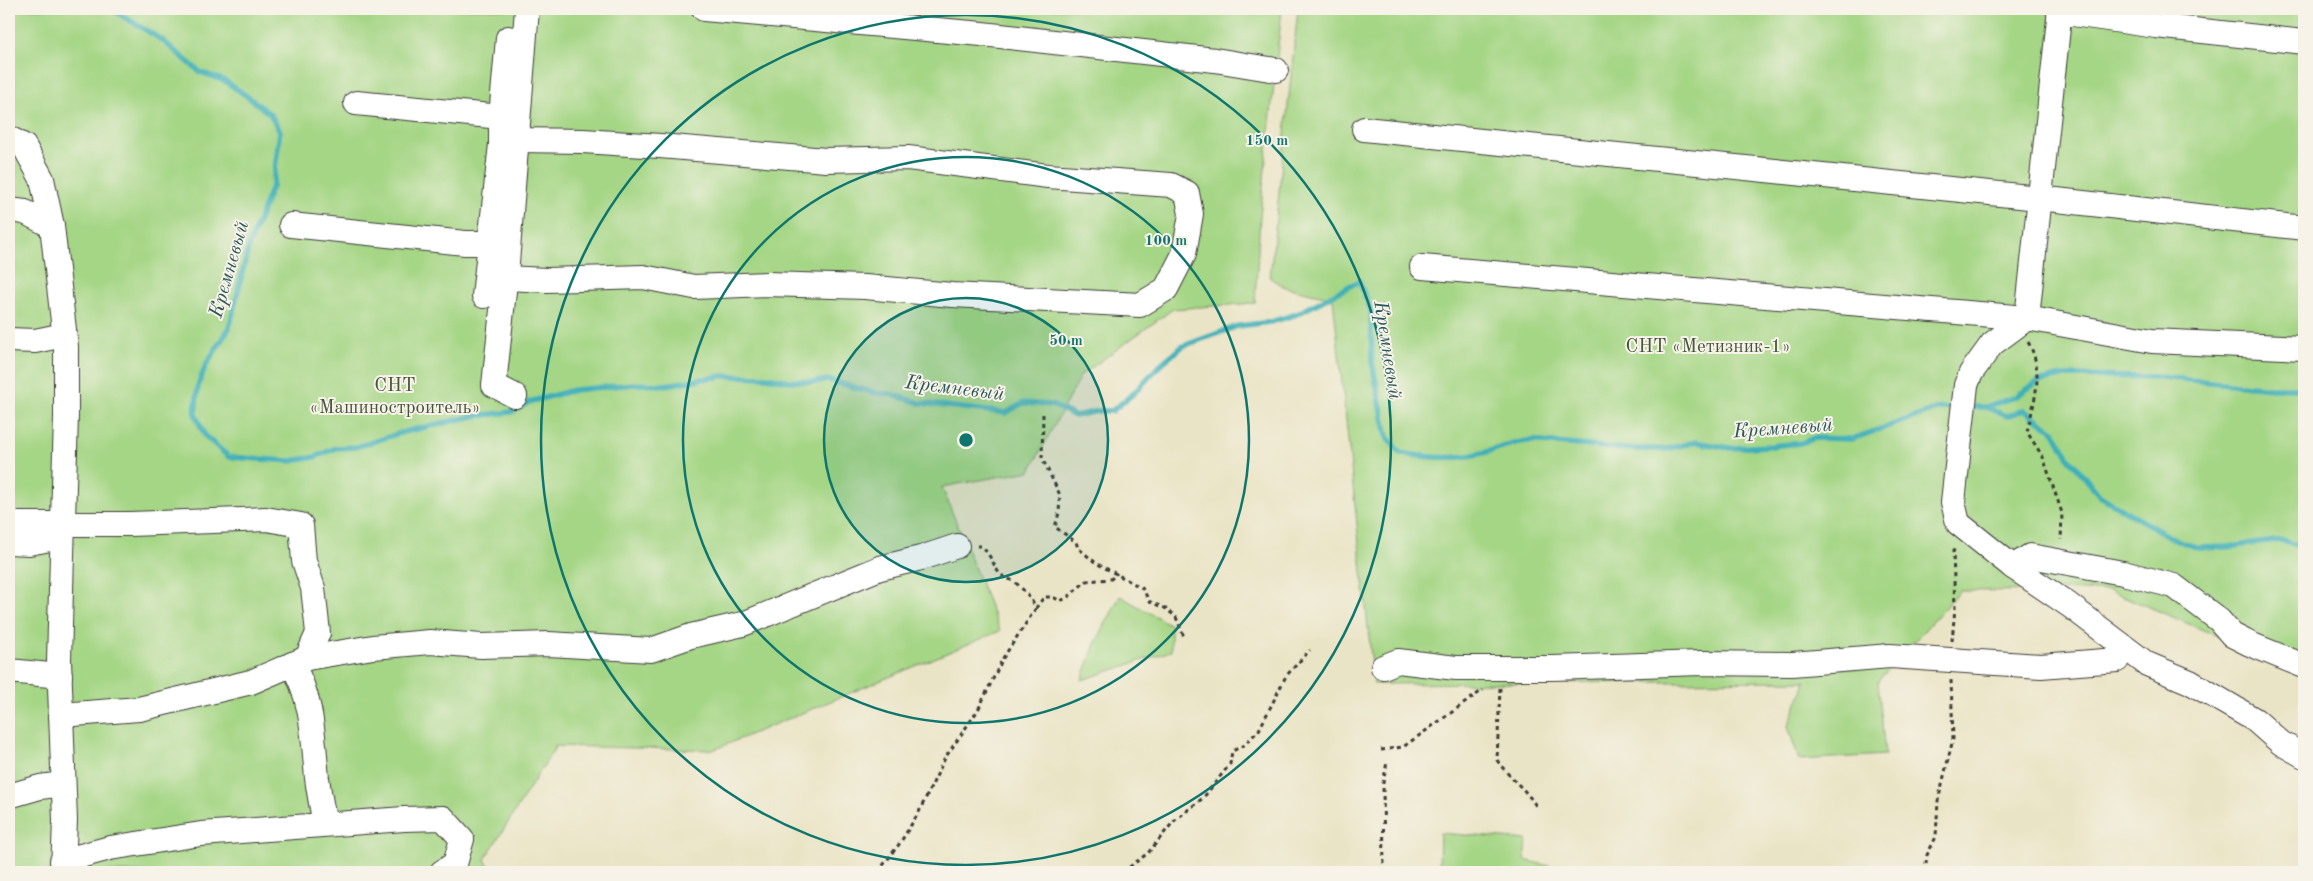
<svg xmlns="http://www.w3.org/2000/svg" width="2313" height="881" font-family="'Old Standard TT',serif">
<style>
.garden{fill:#a5d685;stroke:#607950}
.lines{fill:none;stroke-linecap:round;stroke-linejoin:round}
.stream{stroke:#3fb0b8;stroke-width:5.5}
.minor-casing{stroke:#3b3a36;stroke-width:26}
.path{stroke:#3b3a36;stroke-width:3;stroke-dasharray:4 4;stroke-linecap:butt}
.minor{stroke:#fff;stroke-width:24}
.ring{fill:none;stroke:#0f766e;stroke-width:2.5}
.labels{text-anchor:middle;stroke-width:4;stroke-linejoin:round;paint-order:stroke}
.park-label{font-size:19px;fill:#45543c;stroke:#f7f3e8}
.water-label{font-size:20px;font-style:italic;fill:#2a575a;stroke:#f7f3e8}
.centre{fill:#0f766e;stroke:#f7f3e8;stroke-width:2.5}
.ring-label{font-size:15px;text-anchor:middle;font-weight:bold;fill:#0f766e;stroke:#f7f3e8;stroke-width:4;stroke-linejoin:round;paint-order:stroke}
</style>
<rect width="100%" height="100%" fill="#f7f3e8"/>
<filter id="ink" filterUnits="userSpaceOnUse"><feTurbulence type="fractalNoise" baseFrequency=".02" numOctaves="2"/><feDisplacementMap in="SourceGraphic" scale="10" xChannelSelector="R" yChannelSelector="G"/><feConvolveMatrix kernelMatrix="1 2 1 2 8 2 1 2 1" color-interpolation-filters="sRGB"/></filter>
<filter id="wash" filterUnits="userSpaceOnUse"><feTurbulence type="fractalNoise" baseFrequency=".0096" numOctaves="4" result="noise"/><feDisplacementMap in="SourceGraphic" scale="20" xChannelSelector="R" yChannelSelector="G"/><feGaussianBlur stdDeviation="1.12" result="paint"/><feColorMatrix in="noise" values="0 0 0 0 0 0 0 0 0 0 0 0 0 0 0 0 0 1.4 0 .05"/><feComposite in="paint" operator="in"/></filter>
<g filter="url(#wash)">
<rect width="100%" height="100%" fill="#eae4c6"/>
<g class="garden">
<polygon points="9,9 1282,9 1260,216 1255,303 1173,309 1081,375 1030,471 942,487 1000,631 713,750 556,746 485,859 491,872 9,872"/>
<polygon points="1298,9 2304,9 2304,673 2109,590 1960,591 1878,681 1885,755 1799,760 1788,726 1806,681 1374,684 1333,298 1285,287 1270,278"/>
<polygon points="1120,596 1171,625 1171,651 1082,680 1095,644"/>
<polygon points="1440,833 1527,840 1525,860 1565,870 1565,872 1439,872"/>
</g>
<g class="lines">
<g class="stream">
<path d="M 111,9 L 162,40 L 200,72 L 225,81 L 251,99 L 270,114 L 280,131 L 273,184 L 249,245 L 229,328 L 206,365 L 198,386 L 195,414 L 205,436 L 229,457 L 291,461 L 315,457 L 336,448 L 356,447 L 404,432 L 474,416 L 511,412 L 529,402 L 574,390 L 634,384 L 665,385 L 723,376 L 766,377 L 790,381 L 815,382 L 828,380 L 876,393 L 890,394 L 920,403 L 1006,413 L 1023,403 L 1052,405 L 1075,416 L 1098,411 L 1112,411 L 1134,393 L 1162,363 L 1183,346 L 1238,326 L 1271,322 L 1297,314 L 1359,281 L 1371,311 L 1372,362 L 1387,437 L 1400,453 C 1423,457 1454,460 1478,454 C 1493,451 1528,436 1542,442 L 1629,449 L 1666,449 L 1696,442 L 1730,448 L 1770,446 L 1801,443 L 1814,438 L 1852,439 L 1940,408 L 1959,407"/>
<polyline points="1968,407 1985,407 2007,416 2024,410 2054,431 2069,458 2100,496 2168,536 2197,548 2228,547 2283,540 2304,548"/>
<polyline points="1985,407 2015,397 2038,382 2061,376 2160,377 2271,388 2304,388"/>
</g>
</g>
</g>
<g filter="url(#ink)">
<g class="lines">
<defs>
<g id="minor">
<polyline points="704,9 982,34 1215,60 1276,70"/>
<polyline points="2060,9 2027,318 1992,344 1971,373 1966,385 1953,502 1958,523 2013,567 2069,605 2147,664 2190,682 2255,720 2281,743 2304,756"/>
<polyline points="2059,12 2156,26 2304,42"/>
<polyline points="1364,129 2039,198 2304,228"/>
<polyline points="9,138 24,146 42,179 52,226 66,347 66,416 59,660 65,820 63,872"/>
<polyline points="9,210 25,212 52,226"/>
<polyline points="291,225 465,243 489,243 505,278 547,280 643,277 694,287 767,284 865,287 952,295 1140,305 1166,289 1184,254 1191,214 1187,193 1171,185 1048,176 908,158 826,160 660,146 583,141 517,140 501,117 356,103"/>
<polyline points="1422,267 2027,318 2152,341 2304,348"/>
<polyline points="484,296 501,144 501,117 508,38"/>
<polyline points="9,340 35,341 64,335"/>
<polyline points="515,396 494,385 507,263 527,9"/>
<polyline points="9,524 130,524 266,519 301,525 304,561 313,588 318,633 307,658"/>
<polyline points="9,542 29,543 61,537"/>
<polyline points="2013,567 2030,556 2123,573 2174,586 2219,620 2232,635 2250,644 2304,666"/>
<path d="M 292,664 C 313,699 313,738 317,778 C 319,793 322,809 325,824"/>
<polyline points="1383,667 1398,661 1456,668 1553,668 1701,663 1792,664 1890,656 2041,666 2117,660 2121,646"/>
<polyline points="9,671 60,676"/>
<polyline points="61,715 139,709 251,682 307,658 373,647 430,642 481,646 549,644 651,650 691,636 743,624 880,568 921,558 957,546"/>
<polyline points="9,796 40,787 63,784"/>
<polyline points="62,861 110,848 201,834 404,819 443,818 462,839 455,864 442,872"/>
</g>
</defs>
<use href="#minor" class="minor-casing"/>
<g class="path">
<path d="M 2028,342 C 2045,371 2034,402 2027,432 L 2043,457 L 2062,513 L 2061,540"/>
<polyline points="1043,414 1042,458 1060,495 1059,513 1055,527 1076,542 1078,548 1096,563 1142,588 1150,602 1165,608 1176,617 1184,637"/>
<path d="M 977,546 L 981,546 C 990,554 993,564 999,573 C 1003,577 1008,578 1013,581 C 1023,588 1030,597 1036,608 L 1044,597 L 1053,597 L 1060,601 L 1067,598 L 1086,581 L 1111,579 L 1117,573"/>
<polyline points="1952,641 1955,608 1953,552 1955,548"/>
<path d="M 1500,688 L 1497,760 C 1508,777 1525,788 1536,806"/>
<polyline points="1381,750 1403,747 1483,690"/>
<polyline points="878,872 900,843 919,812 945,758 978,710 1003,658 1036,608"/>
<polyline points="1123,872 1148,853 1174,821 1203,798 1230,764 1232,751 1243,746 1259,730 1286,676 1310,650"/>
<polyline points="1384,872 1383,783 1387,762"/>
<polyline points="1925,872 1927,855 1936,837 1938,801 1953,739 1951,680"/>
</g>
<use href="#minor" class="minor"/>
</g>
</g>
<circle cx="966" cy="440" r="142" fill="#0f766e" fill-opacity=".12"/>
<g class="ring">
<circle cx="966" cy="440" r="142"/>
<circle cx="966" cy="440" r="283"/>
<circle cx="966" cy="440" r="425"/>
</g>
<g class="labels">
<g class="park-label">
<text x="1708" y="352">СНТ «Метизник-1»</text>
<text x="395" y="391">СНТ<tspan x="395" dy="22">«Машиностроитель»</tspan></text>
</g>
<g class="water-label">
<text transform="translate(228 269) rotate(-74)" y="7">Кремневый</text>
<text transform="translate(1389 350) rotate(81)" y="7">Кремневый</text>
<text transform="translate(955 387) rotate(7)" y="7">Кремневый</text>
<text transform="translate(1783 427) rotate(-4)" y="7">Кремневый</text>
</g>
</g>
<circle cx="966" cy="440" r="8" class="centre"/>
<g class="ring-label">
<text x="1267" y="145">150 m</text>
<text x="1166" y="245">100 m</text>
<text x="1066" y="345">50 m</text>
</g>
<rect width="2313" height="881" fill="none" stroke="#f7f3e8" stroke-width="30"/>
</svg>
